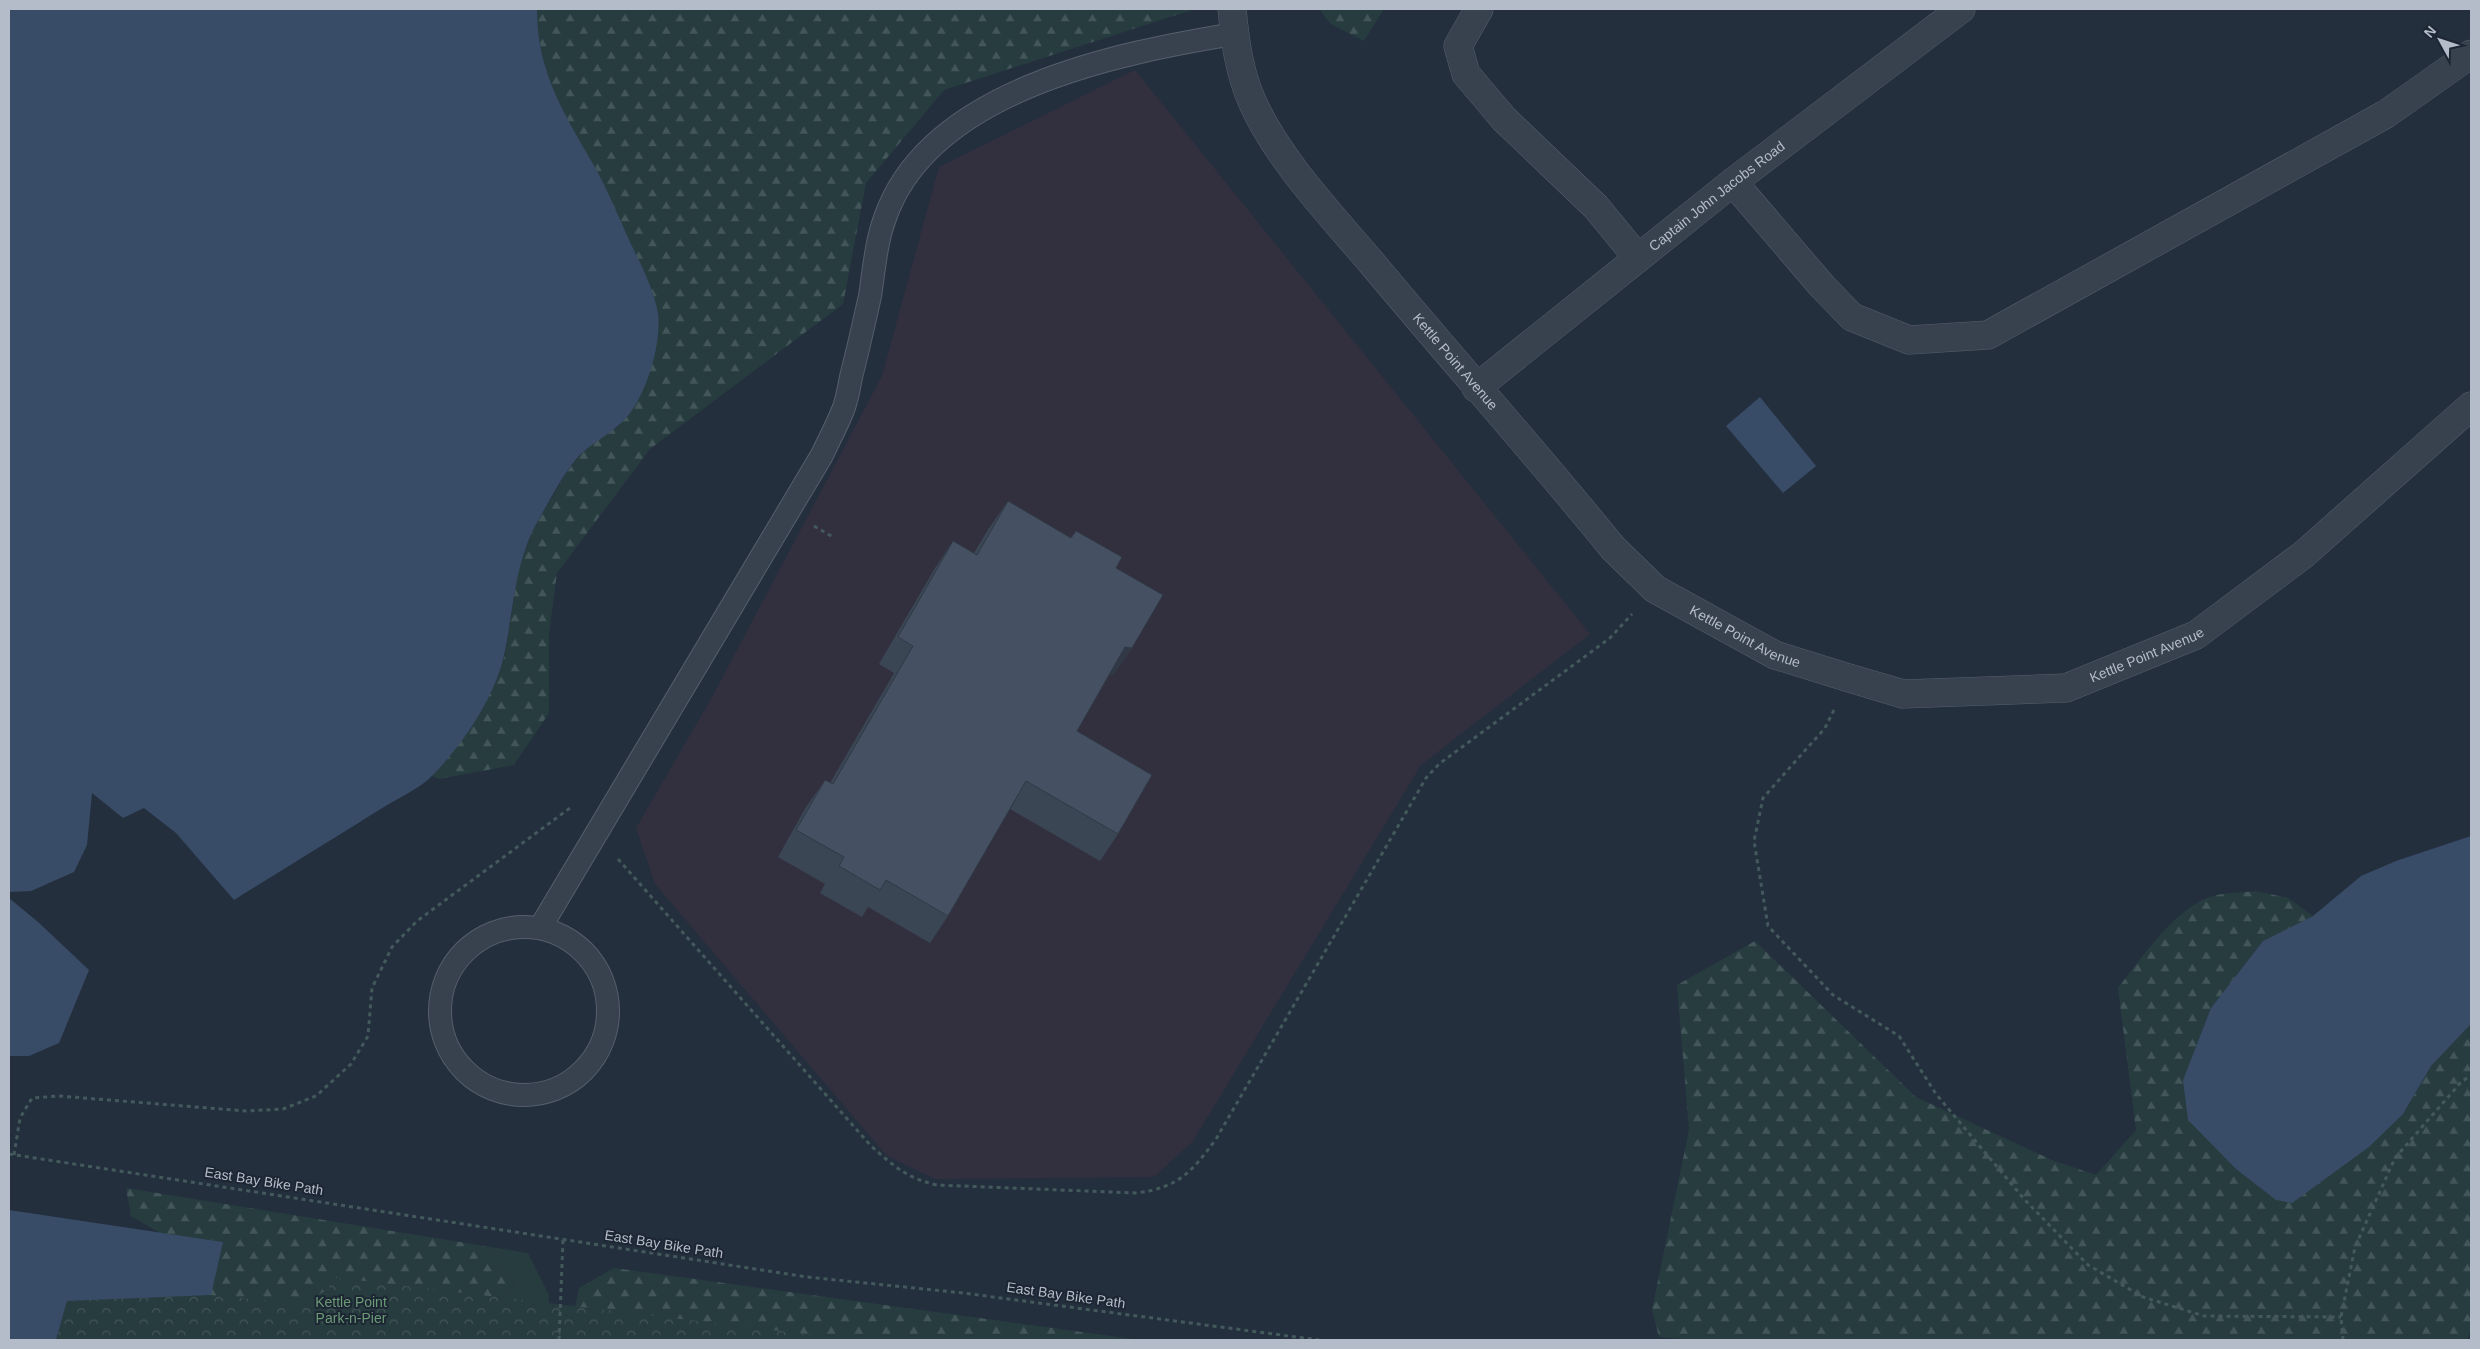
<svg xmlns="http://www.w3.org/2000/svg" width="2480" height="1349" font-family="Arial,sans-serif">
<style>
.medical{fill:#32303f}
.green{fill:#263c3f}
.forest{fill:url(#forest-firs)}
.park{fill:url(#park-crowns)}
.water{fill:#394c67}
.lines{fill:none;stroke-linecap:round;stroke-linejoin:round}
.service-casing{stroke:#565f6c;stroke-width:24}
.minor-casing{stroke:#565f6c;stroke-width:29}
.path{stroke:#44595c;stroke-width:3;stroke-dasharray:4 4;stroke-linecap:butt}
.service{stroke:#38414e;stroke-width:22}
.minor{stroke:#38414e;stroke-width:28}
.wall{fill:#3b4654}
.shaded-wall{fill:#303945}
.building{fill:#455162;stroke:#303945}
.labels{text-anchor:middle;stroke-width:4;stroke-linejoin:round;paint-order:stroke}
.street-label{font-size:14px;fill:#b4bcc9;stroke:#1d2633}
.park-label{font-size:14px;fill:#6b9a76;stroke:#1d2633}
</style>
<defs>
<pattern id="forest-firs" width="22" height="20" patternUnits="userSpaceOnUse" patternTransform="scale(1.25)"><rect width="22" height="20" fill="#263c3f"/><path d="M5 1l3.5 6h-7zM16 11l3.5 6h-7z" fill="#435659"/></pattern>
<pattern id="park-crowns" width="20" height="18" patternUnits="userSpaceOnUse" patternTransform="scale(1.25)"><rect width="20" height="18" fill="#263c3f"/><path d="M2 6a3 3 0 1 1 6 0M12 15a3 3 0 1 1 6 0" fill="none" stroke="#435659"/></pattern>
</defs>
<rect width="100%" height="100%" fill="#242f3e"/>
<polygon class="medical" points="1135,70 1590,634 1421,765 1193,1141 1154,1177 935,1179 887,1156 655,884 636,828 711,699 882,376 939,167"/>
<polygon class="green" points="485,1246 528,1253 549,1295 548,1340 471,1340 514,1283"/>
<g class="forest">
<polygon points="537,9 1195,9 944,90 866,183 843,304 650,449 557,573 549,633 549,713 514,765 439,779 432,776 474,721 499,671 505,654 519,565 534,528 566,473 578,457 591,444 620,425 657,309 644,273 598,173 564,117 546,73 537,28"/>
<polygon points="1319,9 1384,9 1364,41 1331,24"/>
<path d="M 2256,891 L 2288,898 L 2313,916 L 2263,941 L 2211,1008 L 2183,1081 L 2403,1114 L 2431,1066 L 2471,1024 L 2471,1329 L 2467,1340 L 1694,1340 L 1659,1337 L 1652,1310 L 1689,1130 L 1677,985 L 1755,941 L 1916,1097 L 2052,1160 L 2096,1175 L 2136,1130 L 2118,988 C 2142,958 2173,910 2210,897 C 2224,892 2242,893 2256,891 Z"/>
<polygon points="126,1188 485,1246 514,1283 471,1340 56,1340 80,1300 171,1295 223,1242 160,1233 131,1216"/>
<polygon points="614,1268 1140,1340 592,1340 571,1328 579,1288"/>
</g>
<polygon class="park" points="331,1277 855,1340 56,1340 67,1301 211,1295 301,1304 329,1289"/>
<g class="water">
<path d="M 9,9 L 537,9 C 537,75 566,116 597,171 C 610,195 620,221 632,246 C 642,267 654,290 658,313 C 662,344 645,403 620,424 C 606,437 590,444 577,458 C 562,476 551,498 539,519 C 515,560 514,606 505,651 C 496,696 465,741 434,774 C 420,789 396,799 379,810 C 331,840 282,870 234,900 L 176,833 L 144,808 L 123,818 L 92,793 L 87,845 L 74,872 L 31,891 L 9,892 Z"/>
<polygon points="1760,397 1816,466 1783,493 1726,426"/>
<polygon points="2471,836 2471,1024 2431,1066 2403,1114 2369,1147 2292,1203 2276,1200 2236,1169 2188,1120 2183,1080 2211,1008 2263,941 2313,916 2361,876 2396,861"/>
<polygon points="9,898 38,922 89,970 59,1043 29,1056 9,1056"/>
<polygon points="9,1210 223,1242 211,1295 67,1301 56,1340 9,1340"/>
</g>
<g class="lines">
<defs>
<g id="service">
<circle cx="524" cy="1011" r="84"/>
<path d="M 540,928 L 822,455 C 829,440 837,425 843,410 C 847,400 849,388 851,377 C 858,350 864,323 870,296 C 874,270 876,242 885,218 C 929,90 1118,53 1234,34"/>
</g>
<g id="minor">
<path id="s1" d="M 1232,9 C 1235,40 1239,72 1252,101 C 1276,157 1331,215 1371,262 C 1451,358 1534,451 1613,548 L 1655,589 L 1775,655 L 1849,678 L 1903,694 L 2066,688 L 2196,635 L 2303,555 L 2471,406"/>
<polyline points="1479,9 1458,46 1466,74 1504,119 1596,207 1637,257"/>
<polyline points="1733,182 1822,286 1852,317 1909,340 1988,335 2386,114 2471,54"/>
<path id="s2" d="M 1476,388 L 1733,182 L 1961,9"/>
</g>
</defs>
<use href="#service" class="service-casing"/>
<use href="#minor" class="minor-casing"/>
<g class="path">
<polyline points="814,526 833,537"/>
<polyline points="1834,710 1825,728 1763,798 1754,841 1768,926 1833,995 1899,1036 1936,1094 2024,1199 2088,1265 2143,1297 2204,1316 2341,1317"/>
<path d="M 618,859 L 871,1146 C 894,1166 906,1178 937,1185 L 1136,1193 C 1178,1188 1192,1172 1216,1139 L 1426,778 L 1439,764 L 1610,638 L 1632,614"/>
<polyline points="9,1154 807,1277 963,1293 1319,1340"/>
<polyline points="14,1155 20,1118 32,1098 59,1096 246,1111 283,1109 316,1096 351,1064 368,1036 372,988 392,947 417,921 570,808 573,810"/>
<polyline points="559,1340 563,1240"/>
<polyline points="2343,1340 2341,1317 2355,1247 2395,1158 2462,1081 2471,1076"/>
</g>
<use href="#service" class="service"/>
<use href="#minor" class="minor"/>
</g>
<polygon class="wall" points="1008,501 1071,538 1076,531 1116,568 1132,648 1113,675 1109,674 1077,731 1118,834 1100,861 1010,809 948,916 930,943 868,907 862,917 820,893 825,884 778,857 806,807 825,780 830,783 894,673 879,664 935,568 953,541 974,553 989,528"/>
<polygon class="shaded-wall" points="1125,647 1132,648 1113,675 1106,674"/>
<polygon class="building" points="1008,501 1071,538 1076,531 1122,557 1116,568 1163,595 1132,648 1125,647 1077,731 1152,775 1118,834 1026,781 948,916 886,880 880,890 839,866 844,857 796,830 825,780 833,784 913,646 898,637 953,541 977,555"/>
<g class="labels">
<g class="street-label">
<text dy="5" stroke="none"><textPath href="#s2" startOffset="308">Captain John Jacobs Road</textPath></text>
<text dy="5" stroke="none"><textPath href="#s1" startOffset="426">Kettle Point Avenue</textPath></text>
<text dy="5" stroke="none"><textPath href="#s1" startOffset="831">Kettle Point Avenue</textPath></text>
<text dy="5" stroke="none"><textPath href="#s1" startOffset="1250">Kettle Point Avenue</textPath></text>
<text transform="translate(264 1181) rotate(9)" y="5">East Bay Bike Path</text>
<text transform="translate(664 1244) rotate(9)" y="5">East Bay Bike Path</text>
<text transform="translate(1066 1295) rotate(8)" y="5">East Bay Bike Path</text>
</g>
<g class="park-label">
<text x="351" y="1307">Kettle Point<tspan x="351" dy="16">Park-n-Pier</tspan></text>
</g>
</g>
<rect width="2480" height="1349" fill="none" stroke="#b4bcc9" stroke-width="20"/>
<g transform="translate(2440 40) rotate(310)" stroke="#1d2633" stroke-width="4" paint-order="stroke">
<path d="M0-4L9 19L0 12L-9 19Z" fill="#b4bcc9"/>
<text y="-8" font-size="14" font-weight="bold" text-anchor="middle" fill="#b4bcc9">N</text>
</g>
</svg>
